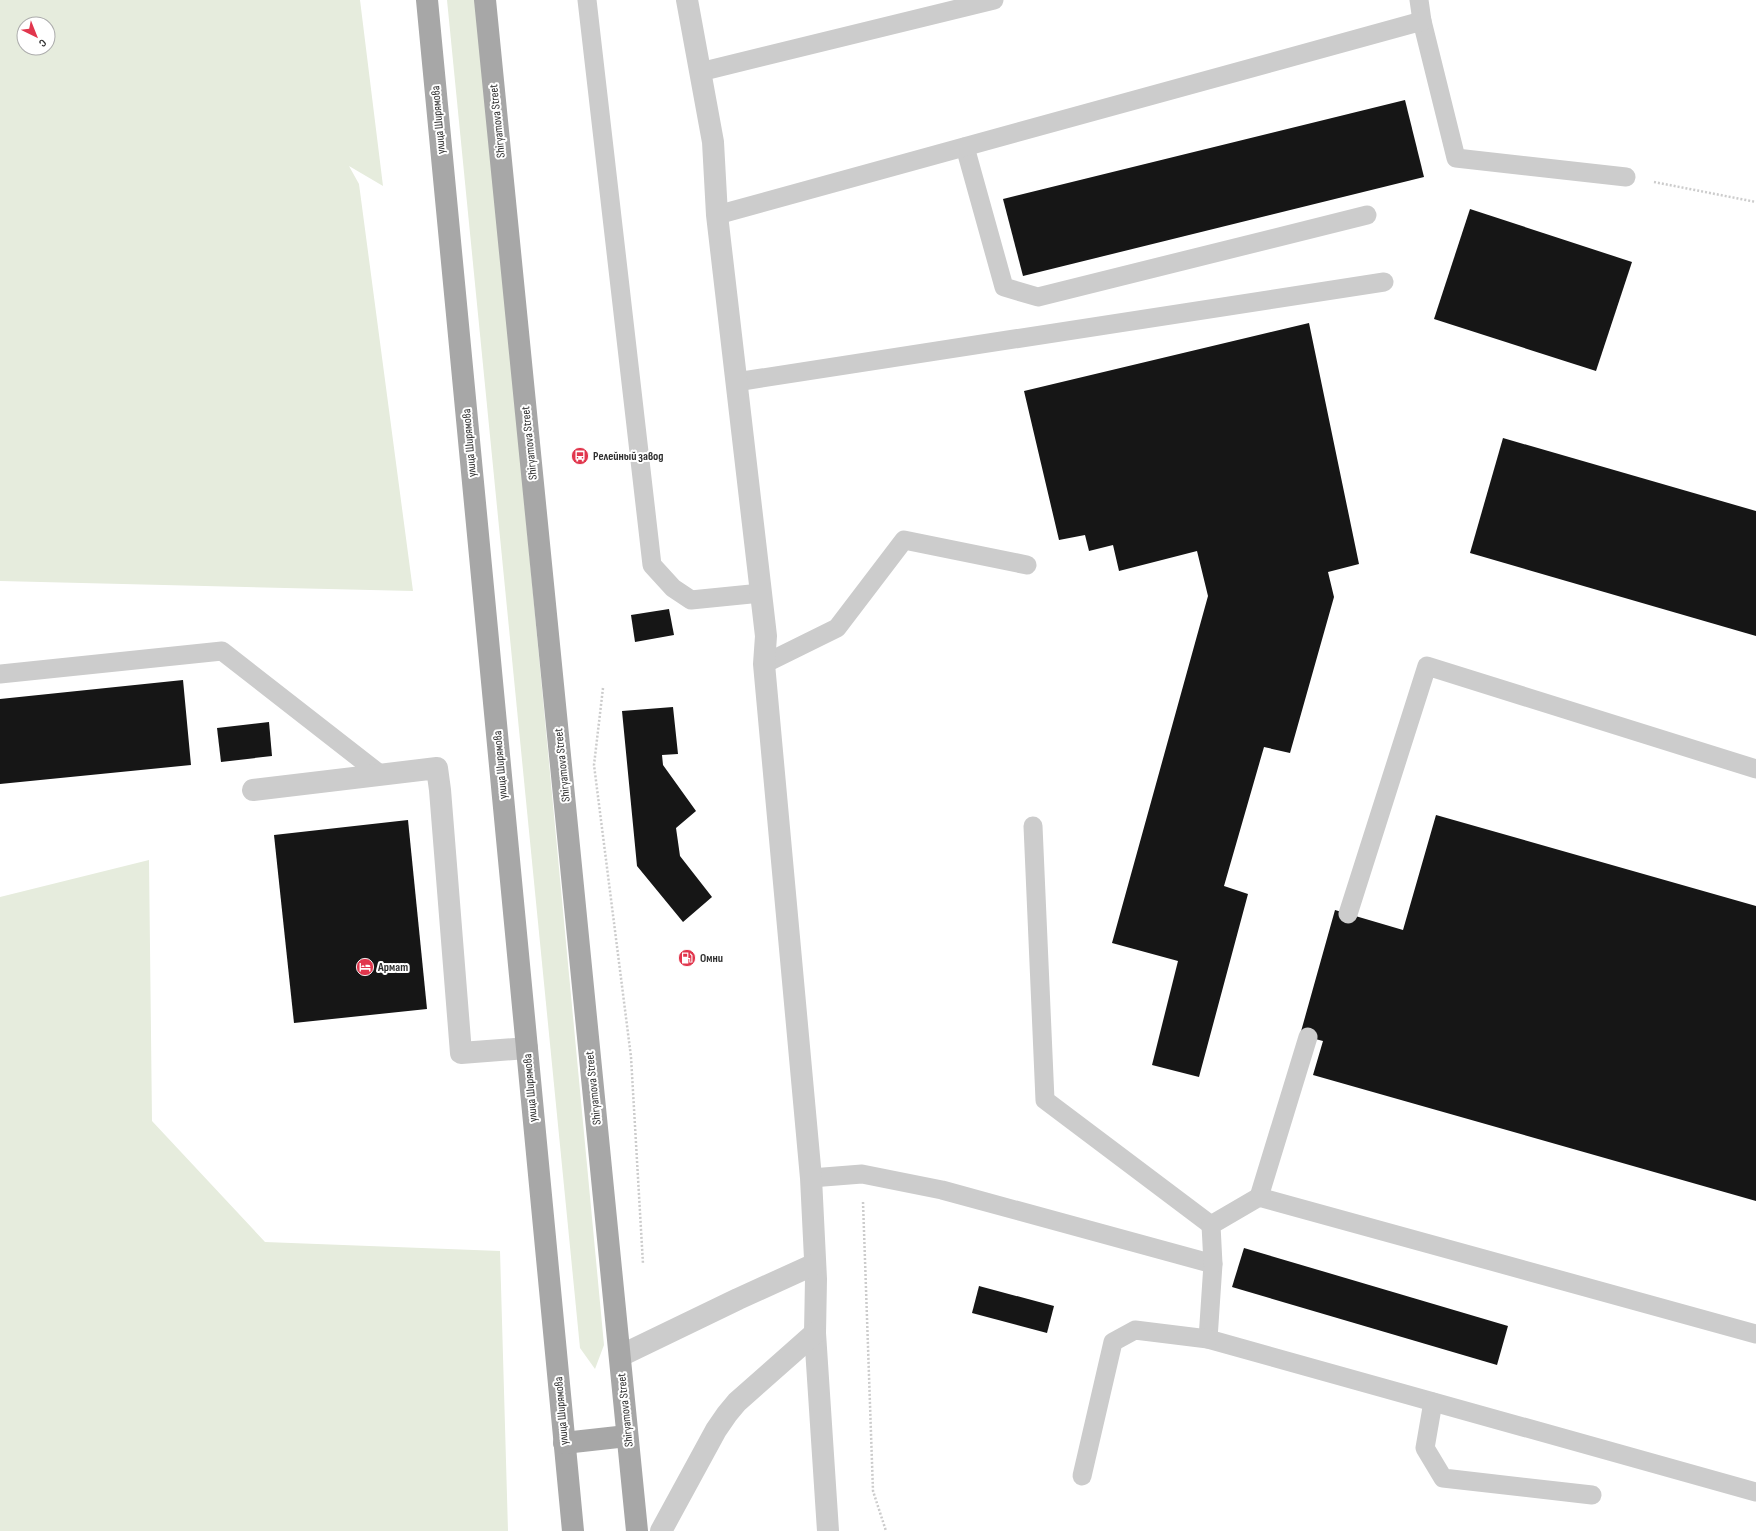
<svg xmlns="http://www.w3.org/2000/svg" width="1756" height="1531" font-family="'Sofia Sans Condensed',sans-serif">
<style>
.green{fill:#e6ecdd;fill-rule:evenodd}
.building{fill:#161616}
.lines{fill:none;stroke-linecap:round;stroke-linejoin:round}
.path{stroke:#ccc;stroke-width:2.5;stroke-dasharray:2 2;stroke-linecap:butt}
.lane{stroke:#ccc;stroke-width:19}
.street{stroke:#ccc;stroke-width:22}
.primary{stroke:#a7a7a7;stroke-width:22}
.labels{text-anchor:middle;stroke-width:4;stroke-linejoin:round;paint-order:stroke}
.street-label{font-size:12px;fill:#2f2f2f;stroke:#fff}
.poi-label{font-size:12px;font-weight:bold;fill:#2f2f2f;stroke:#fff;text-anchor:start}
</style>
<rect width="100%" height="100%" fill="#fff"/>
<g class="green">
<path d="M 0,0 L 360,0 L 383,186 L 349,166 L 359,184 L 413,591 L 0,581 ZM 24,24 L 48,24 L 48,48 L 24,48 Z"/>
<polygon points="447,0 477,0 604,1345 595,1369 580,1348"/>
<polygon points="149,860 152,1121 265,1242 500,1251 508,1531 0,1531 0,897"/>
</g>
<g class="building">
<polygon points="1405,100 1424,177 1023,276 1003,199"/>
<polygon points="1470,209 1632,262 1596,371 1434,319"/>
<polygon points="1309,323 1359,564 1328,572 1334,597 1290,753 1264,747 1224,886 1248,894 1199,1077 1152,1065 1178,961 1112,943 1208,596 1197,551 1119,571 1113,545 1089,551 1085,535 1059,540 1024,391"/>
<polygon points="1503,438 1756,511 1756,636 1470,553"/>
<polygon points="669,609 674,635 635,642 631,615"/>
<polygon points="183,680 191,765 0,784 0,699"/>
<polygon points="673,707 678,754 662,755 663,765 696,811 676,828 680,856 712,897 683,922 637,866 622,711"/>
<polygon points="269,722 272,756 221,762 217,728"/>
<polygon points="1436,815 1756,906 1756,1201 1313,1075 1323,1041 1300,1035 1335,910 1403,930"/>
<polygon points="408,820 427,1009 294,1023 274,835"/>
<polygon points="1244,1248 1508,1326 1497,1365 1232,1287"/>
<polygon points="979,1286 1054,1306 1047,1333 972,1313"/>
</g>
<g class="lines">
<g class="path">
<polyline points="1654,182 1756,202"/>
<polyline points="603,688 594,765 631,1057 643,1264"/>
<polyline points="863,1202 873,1491 886,1531"/>
</g>
<g class="lane">
<polyline points="587,0 652,565 673,588 691,600 761,593"/>
<polyline points="1419,0 1422,21 1456,158 1626,177"/>
<polyline points="700,72 994,0"/>
<polyline points="965,147 1004,287 1038,297 1367,215"/>
<polyline points="717,215 1422,21"/>
<polyline points="736,382 1384,282"/>
<polyline points="764,664 837,628 904,540 1027,565"/>
<polyline points="0,674 222,651 381,775"/>
<polyline points="1033,826 1045,1100 1211,1225"/>
<polyline points="1348,914 1427,666 1756,769"/>
<polyline points="811,1178 862,1174 942,1190 1213,1264 1208,1339 1756,1492"/>
<polyline points="1259,1197 1308,1037"/>
<polyline points="1213,1264 1211,1225 1259,1197 1756,1334"/>
<polyline points="1433,1402 1425,1448 1443,1478 1592,1495"/>
<polyline points="1082,1476 1113,1342 1135,1330 1208,1339"/>
</g>
<g class="street">
<polyline points="687,0 713,142 717,215 766,636 764,664 811,1178 816,1279 815,1333 828,1531"/>
<polyline points="253,790 437,768 440,790 461,1053 527,1048"/>
<polyline points="620,1356 738,1299 815,1264"/>
<polyline points="661,1531 716,1430 727,1414 737,1402 815,1333"/>
</g>
<g class="primary">
<polyline points="427,0 573,1531"/>
<polyline points="485,0 637,1531"/>
<polyline points="564,1443 627,1436"/>
</g>
</g>
<defs>
<symbol id="bus-disc" viewBox="-11 -11 22 22"><circle r="9.5" fill="#e1364d" stroke="#fff"/><path d="M-5-6H5V4H4V6H2V4H-2V6H-4V4H-5ZM-3.5-4V0h7V-4ZM-3.5 1.2v1.5H-2V1.2ZM2 1.2v1.5H3.5V1.2Z" fill="#fff"/></symbol>
<symbol id="fuel-disc" viewBox="-11 -11 22 22"><circle r="9.5" fill="#e1364d" stroke="#fff"/><path d="M-5.5-6h7V0h2V4h1.3V-2.5L3-4.5l.8-.8L6-3V5H2.5V1h-1V6h-7ZM-4.2-4.7v3.2H.2V-4.7Z" fill="#fff"/></symbol>
<symbol id="hotel-disc" viewBox="-11 -11 22 22"><circle r="9.5" fill="#e1364d" stroke="#fff"/><path d="M-6-4.5h1.5V1H6V5H4.5V3h-9V5H-6ZM-4 0a1.8 1.8 0 1 1 3.6 0ZM.5 0V-2.5h3Q6-2.5 6 0Z" fill="#fff"/></symbol>
</defs>
<g fill-rule="evenodd">
<use href="#bus-disc" x="570" y="446" width="20" height="20"/>
<use href="#fuel-disc" x="677" y="948" width="20" height="20"/>
<use href="#hotel-disc" x="355" y="957" width="20" height="20"/>
</g>
<g class="labels">
<g class="street-label">
<text transform="translate(438 120) rotate(-95)" y="4">улица Ширямова</text>
<text transform="translate(497 121) rotate(-96)" y="4">Shiryamova Street</text>
<text transform="translate(469 443) rotate(-95)" y="4">улица Ширямова</text>
<text transform="translate(529 443) rotate(-96)" y="4">Shiryamova Street</text>
<text transform="translate(500 765) rotate(-95)" y="4">улица Ширямова</text>
<text transform="translate(562 765) rotate(-96)" y="4">Shiryamova Street</text>
<text transform="translate(530 1088) rotate(-95)" y="4">улица Ширямова</text>
<text transform="translate(593 1088) rotate(-96)" y="4">Shiryamova Street</text>
<text transform="translate(625 1410) rotate(-96)" y="4">Shiryamova Street</text>
<text transform="translate(561 1411) rotate(-95)" y="4">улица Ширямова</text>
</g>
<g class="poi-label">
<text x="593" y="460">Релейный завод</text>
<text x="700" y="962">Омни</text>
<text x="378" y="971">Армат</text>
</g>
</g>
<g transform="translate(36 36) rotate(137)"><circle r="19" fill="#ffffff" stroke="#acacac"/>
<path d="M0-3L7 15L0 10L-7 15Z" fill="#e1364d"/>
<text y="-6" font-size="11" font-weight="bold" text-anchor="middle" fill="#2f2f2f">С</text>
</g>
</svg>
